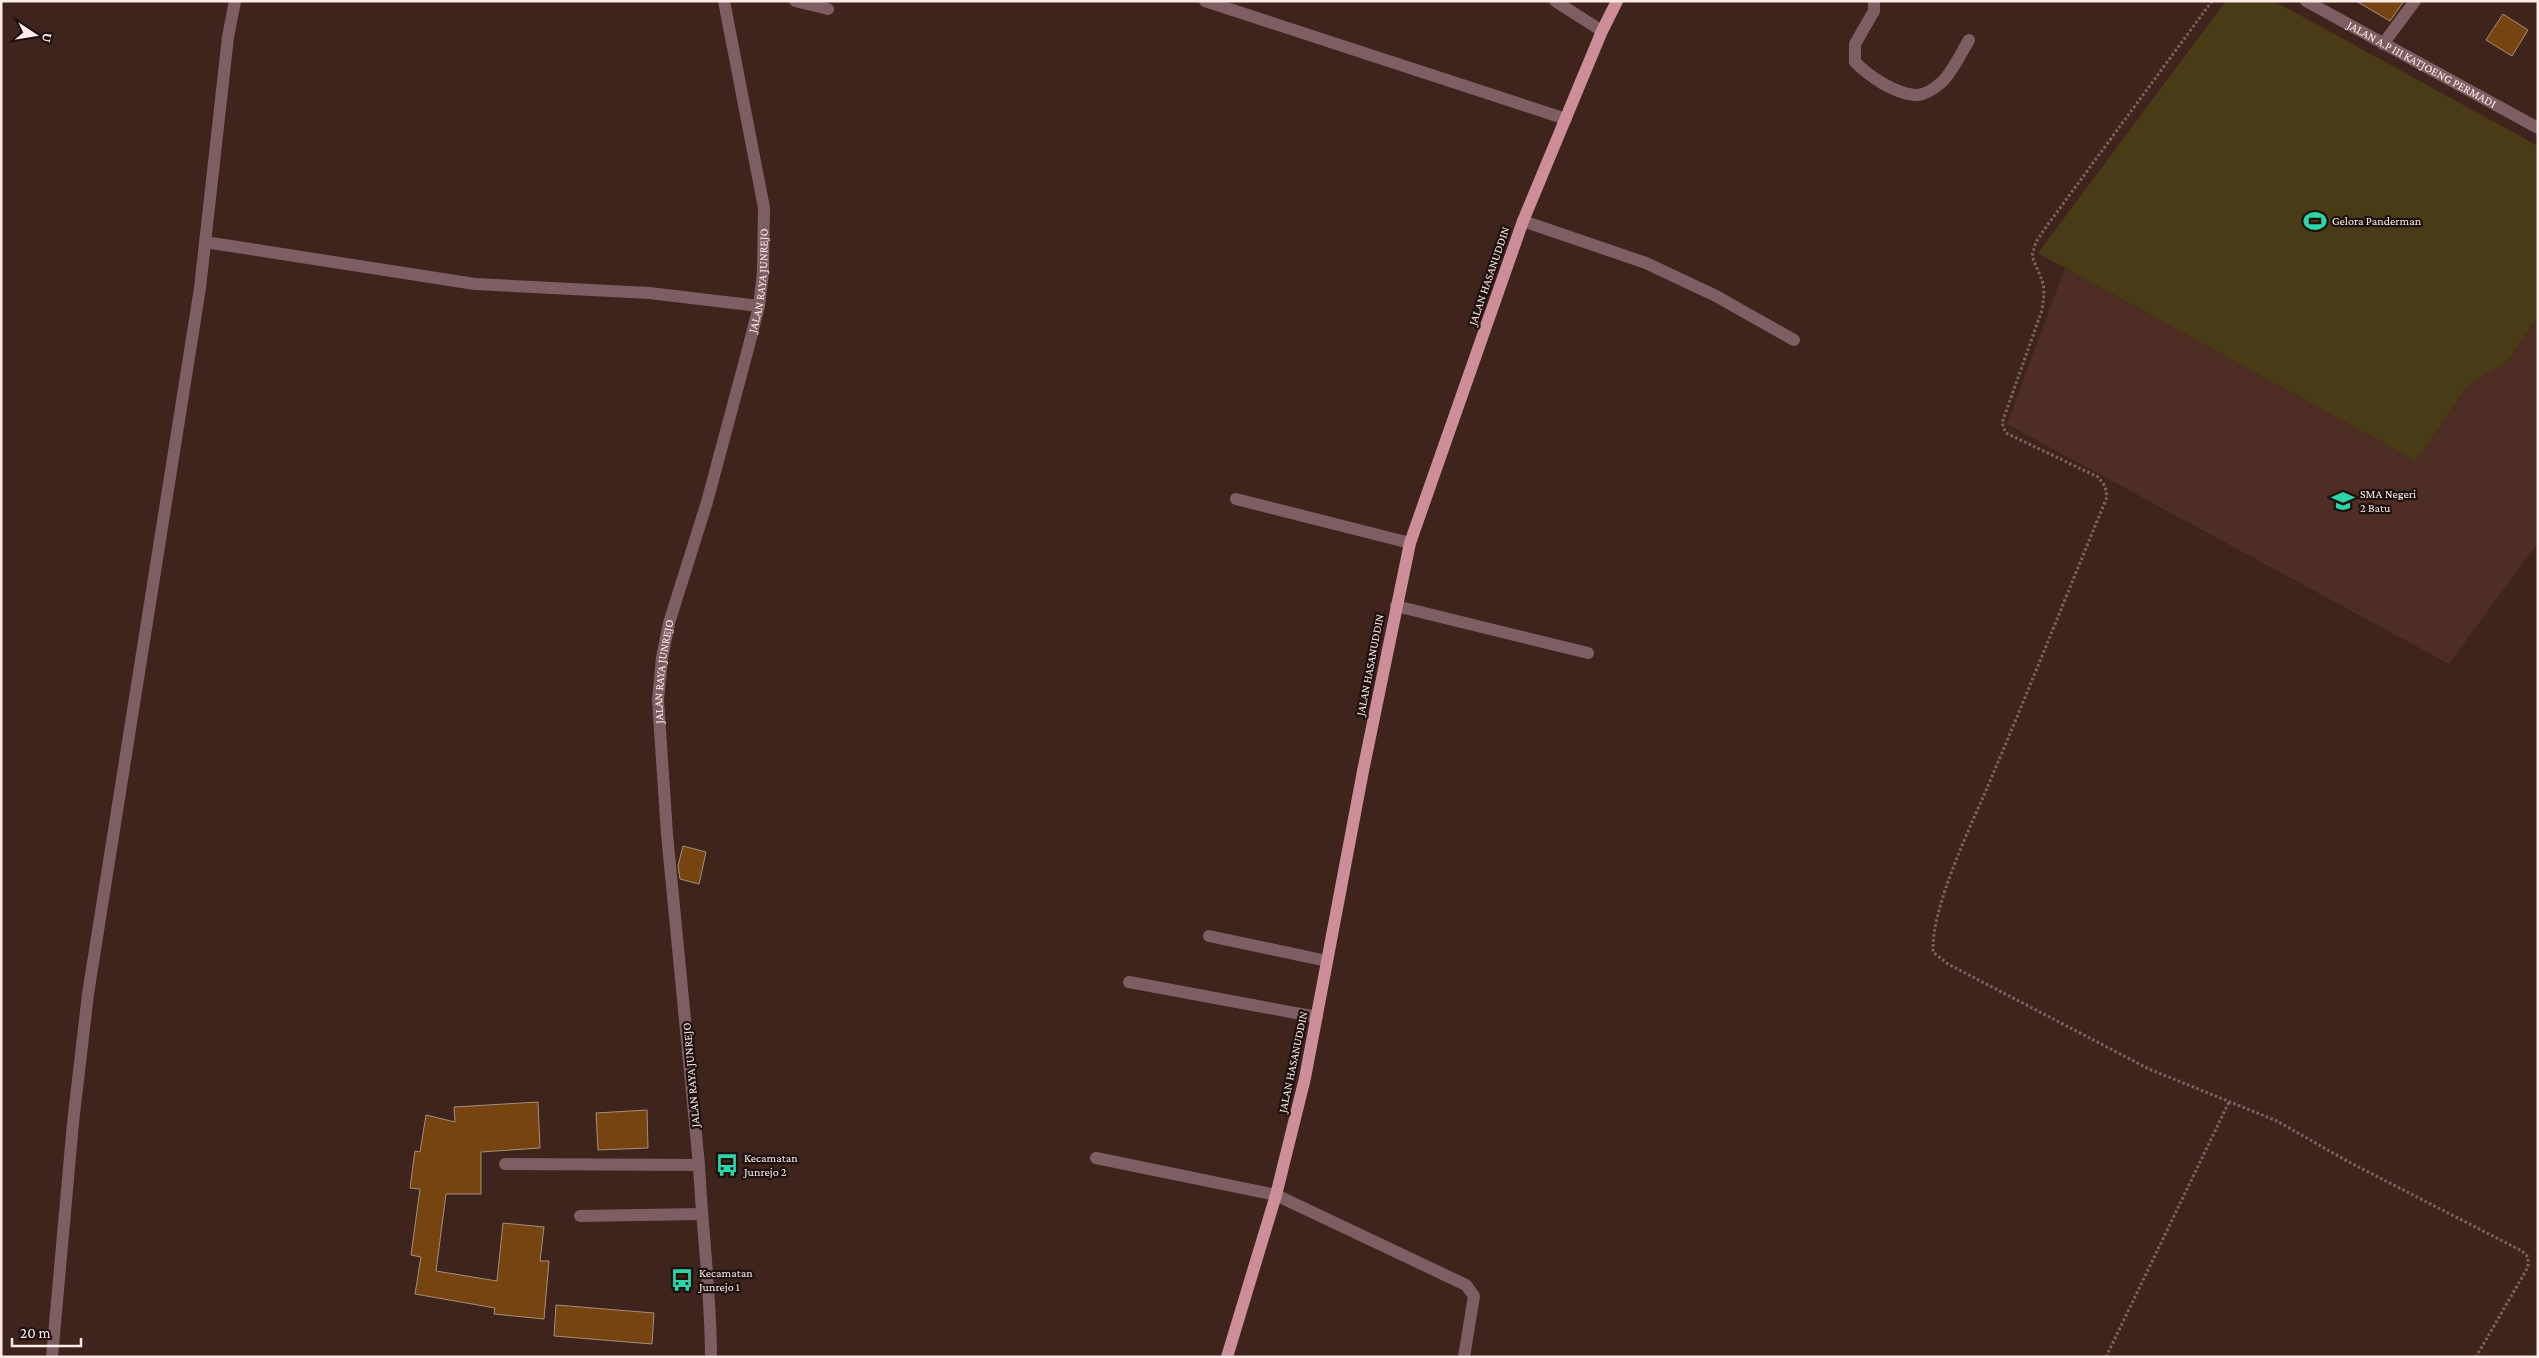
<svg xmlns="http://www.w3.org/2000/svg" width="2539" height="1358" font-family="'Crimson Pro',serif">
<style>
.built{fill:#4e2d25}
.green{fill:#493b15}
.building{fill:#754410;stroke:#a78e79}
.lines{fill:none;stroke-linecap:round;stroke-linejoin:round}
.path{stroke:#7d655f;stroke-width:3;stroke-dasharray:2.5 2.5;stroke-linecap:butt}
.minor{stroke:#7d5e63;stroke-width:12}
.major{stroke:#cd8e99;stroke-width:12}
.labels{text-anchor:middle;stroke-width:4.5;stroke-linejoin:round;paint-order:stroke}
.street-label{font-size:12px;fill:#ffece8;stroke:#1d110e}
.poi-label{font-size:12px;fill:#ffece8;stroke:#1d110e;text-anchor:start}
</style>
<rect width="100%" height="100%" fill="#3e241d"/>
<polygon class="built" points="2065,268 2416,461 2469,384 2507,362 2538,317 2538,542 2449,664 2007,424"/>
<polygon class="green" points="2226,1 2274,1 2538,146 2538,317 2507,362 2469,384 2416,461 2038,253"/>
<g class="building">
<polygon points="2356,1 2404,1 2390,21"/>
<polygon points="2503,14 2528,30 2512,56 2486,40"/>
<polygon points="683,846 706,852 699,884 680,879 678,866"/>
<polygon points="538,1102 540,1148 481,1152 481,1194 446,1194 436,1271 497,1281 503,1223 544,1227 540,1261 549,1261 544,1319 494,1314 495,1308 415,1294 421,1257 411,1255 420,1189 410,1188 415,1151 420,1152 426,1115 455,1122 454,1107"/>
<polygon points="647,1110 648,1148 598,1150 596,1113"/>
<polygon points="556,1305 654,1313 652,1344 554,1336"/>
</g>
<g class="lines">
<g class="path">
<path d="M 2212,1 L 2046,227 L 2036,242 L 2032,256 C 2041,281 2047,280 2042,310 L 2002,423 L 2006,433 L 2098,477 L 2105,486 L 2107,497 C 2069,589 2032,682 1993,774 C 1974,820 1931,905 1933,952 L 1948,964 L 2149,1069 L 2277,1121 L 2347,1161 L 2522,1251 L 2528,1257 L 2528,1267 L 2476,1357"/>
<polyline points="2106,1357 2229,1102"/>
</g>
<g class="minor">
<polyline points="795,1 828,9"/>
<polyline points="1205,1 1566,119"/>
<polyline points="1555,1 1602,31"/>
<path d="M 1874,1 L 1874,11 L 1855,44 L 1855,62 C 1869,76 1893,93 1915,95 C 1924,96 1935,88 1942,82 C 1953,71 1961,53 1969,40"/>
<path id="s1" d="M 2306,1 L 2538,128"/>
<polyline points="2383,44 2415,1"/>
<polyline points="1523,221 1646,263 1716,296 1794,340"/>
<polyline points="205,242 475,284 649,293 759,306"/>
<polyline points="1236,499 1410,543"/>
<polyline points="1396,606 1588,653"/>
<polyline points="1209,936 1327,961"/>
<polyline points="1129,982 1317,1017"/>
<polyline points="1096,1158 1276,1195 1466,1285 1474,1296 1464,1357"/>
<polyline points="505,1164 699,1165"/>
<polyline points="580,1216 701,1214"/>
<polyline points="52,1357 73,1123 88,994 200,288 228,37 235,1"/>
<path id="s2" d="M 711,1357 C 711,1293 702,1229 699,1165 L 667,834 L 658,700 L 662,658 L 669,623 L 707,502 L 748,349 L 759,306 L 763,272 L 764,208 L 724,1"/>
</g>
<polyline class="major" points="1227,1357 1276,1195 1305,1078 1363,771 1410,543 1523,221 1602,31 1617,1"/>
</g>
<defs>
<symbol id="stadium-bare" viewBox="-9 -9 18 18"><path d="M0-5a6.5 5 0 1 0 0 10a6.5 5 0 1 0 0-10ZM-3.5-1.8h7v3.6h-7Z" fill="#2dd5ab" stroke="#1d110e" stroke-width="2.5" paint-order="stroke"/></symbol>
<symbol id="school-bare" viewBox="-9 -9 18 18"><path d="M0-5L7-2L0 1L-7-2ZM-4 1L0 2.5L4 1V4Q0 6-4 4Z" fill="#2dd5ab" stroke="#1d110e" stroke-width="2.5" paint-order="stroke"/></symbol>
<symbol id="bus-bare" viewBox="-9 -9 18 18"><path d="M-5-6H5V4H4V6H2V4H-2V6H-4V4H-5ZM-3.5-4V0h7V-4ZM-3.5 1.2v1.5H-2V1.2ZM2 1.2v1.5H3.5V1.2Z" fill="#2dd5ab" stroke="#1d110e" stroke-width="2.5" paint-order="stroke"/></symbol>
</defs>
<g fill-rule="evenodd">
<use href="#stadium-bare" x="2299" y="205" width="32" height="32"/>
<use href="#school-bare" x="2327" y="485" width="32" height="32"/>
<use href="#bus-bare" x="711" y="1149" width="32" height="32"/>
<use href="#bus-bare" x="666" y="1264" width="32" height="32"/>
</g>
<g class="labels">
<g class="street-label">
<text dy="4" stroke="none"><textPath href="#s1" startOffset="132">JALAN A.P III KATJOENG PERMADI</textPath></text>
<text transform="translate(1489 276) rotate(-71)" y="4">JALAN HASANUDDIN</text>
<text dy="4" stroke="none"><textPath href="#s2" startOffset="1092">JALAN RAYA JUNREJO</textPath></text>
<text transform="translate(1370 665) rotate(-79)" y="4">JALAN HASANUDDIN</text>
<text dy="4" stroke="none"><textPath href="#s2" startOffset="688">JALAN RAYA JUNREJO</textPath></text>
<text transform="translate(1293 1062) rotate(-78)" y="4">JALAN HASANUDDIN</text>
<text transform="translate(691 1075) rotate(-95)" y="4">JALAN RAYA JUNREJO</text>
</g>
<g class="poi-label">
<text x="2332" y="225">Gelora Panderman</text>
<text x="2360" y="498">SMA Negeri<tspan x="2360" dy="14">2 Batu</tspan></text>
<text x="744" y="1162">Kecamatan<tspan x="744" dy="14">Junrejo 2</tspan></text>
<text x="699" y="1277">Kecamatan<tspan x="699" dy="14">Junrejo 1</tspan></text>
</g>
</g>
<rect width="2539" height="1358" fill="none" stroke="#ffece8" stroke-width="5"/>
<g transform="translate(35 35) rotate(102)" stroke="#1d110e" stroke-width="4" paint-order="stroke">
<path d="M0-4L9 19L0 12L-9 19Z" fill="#ffece8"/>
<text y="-8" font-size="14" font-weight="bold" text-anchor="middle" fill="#ffece8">U</text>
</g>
<path d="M12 1338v8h69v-8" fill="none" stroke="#ffece8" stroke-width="2.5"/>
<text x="20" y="1338" font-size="15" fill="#ffece8" stroke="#1d110e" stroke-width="4" paint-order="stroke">20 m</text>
</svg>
